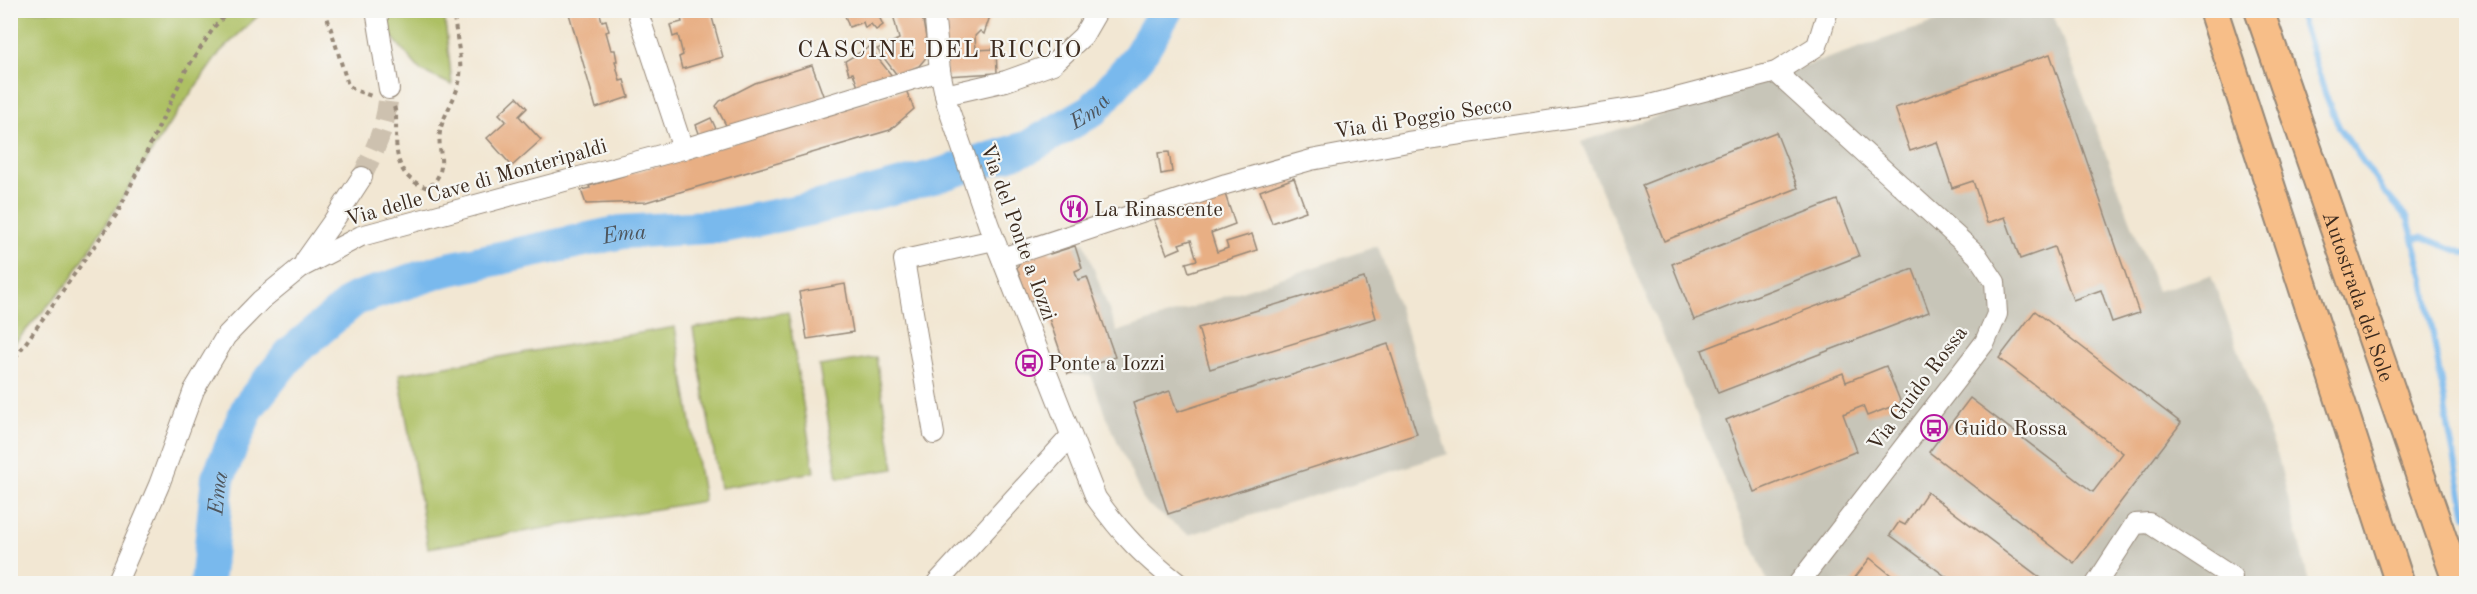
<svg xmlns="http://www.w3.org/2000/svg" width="2477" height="594" font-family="'Old Standard TT',serif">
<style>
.industrial{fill:#c7c5b8}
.green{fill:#adc064;stroke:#747541;stroke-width:1.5}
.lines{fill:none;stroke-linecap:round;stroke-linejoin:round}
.stream{stroke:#79b9ed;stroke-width:6}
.river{stroke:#79b9ed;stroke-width:34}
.building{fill:#e8af84}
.minor-tunnel{stroke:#cdc1af;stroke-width:20;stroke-dasharray:20 10;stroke-linecap:butt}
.minor-casing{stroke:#968878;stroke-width:22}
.highway-casing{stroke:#968878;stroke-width:32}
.path{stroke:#968878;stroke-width:4;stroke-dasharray:4.5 4.5;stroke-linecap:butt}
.minor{stroke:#fff;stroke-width:20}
.highway{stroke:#f7be88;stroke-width:28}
.labels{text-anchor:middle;stroke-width:4.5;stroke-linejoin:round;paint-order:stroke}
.street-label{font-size:21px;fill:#3b2a1e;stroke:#f6f6f2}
.poi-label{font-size:21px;fill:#3b2a1e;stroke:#f6f6f2;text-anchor:start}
.water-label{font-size:22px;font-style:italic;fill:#4e555c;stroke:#f6f6f2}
.quarter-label{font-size:24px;letter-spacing:1.5px;fill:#3b2a1e;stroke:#f6f6f2}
</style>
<rect width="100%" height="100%" fill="#f6f6f2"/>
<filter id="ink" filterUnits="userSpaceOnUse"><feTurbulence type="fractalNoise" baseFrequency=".0167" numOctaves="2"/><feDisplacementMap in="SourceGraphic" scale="12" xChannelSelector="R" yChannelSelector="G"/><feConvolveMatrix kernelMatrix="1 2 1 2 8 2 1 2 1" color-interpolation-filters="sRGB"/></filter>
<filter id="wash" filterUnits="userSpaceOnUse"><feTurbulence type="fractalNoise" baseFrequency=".008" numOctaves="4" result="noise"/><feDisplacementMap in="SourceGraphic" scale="24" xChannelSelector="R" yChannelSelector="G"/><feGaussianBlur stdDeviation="1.35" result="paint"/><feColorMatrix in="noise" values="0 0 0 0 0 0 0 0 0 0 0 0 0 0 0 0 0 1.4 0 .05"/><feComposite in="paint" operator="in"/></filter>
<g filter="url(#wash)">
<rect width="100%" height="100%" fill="#f2e7d3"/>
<g class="industrial">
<polygon points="1967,11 2052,11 2157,291 2211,275 2278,457 2309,583 1768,583 1581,142"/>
<polygon points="1084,242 1117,332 1378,246 1448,454 1189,535 1144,502 1103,409 1091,376 1068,374 1042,298 1050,254"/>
</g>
<g class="green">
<polygon points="219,10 221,14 225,11 263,11 220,52 170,123 69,282 11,347 11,11"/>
<polygon points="370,11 444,11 452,85 421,71"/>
<polygon points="788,312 814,472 720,488 693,328"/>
<polygon points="675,327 704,501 428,548 399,374"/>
<polygon points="876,357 894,469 838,478 819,366"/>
</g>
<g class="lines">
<g class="stream">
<polyline points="2298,10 2326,96 2339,127 2383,190 2408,219 2424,279 2449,431 2466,515"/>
<polyline points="2413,239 2422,237 2466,254"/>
</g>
<path class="river" id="s1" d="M 207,584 L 218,478 L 248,407 L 290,354 L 355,299 L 444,270 L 622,232 L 724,226 L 819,207 L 933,177 L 1029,147 L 1093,110 L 1139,56 L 1166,10"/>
</g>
<g id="blocks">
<g class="building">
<polygon points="568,10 599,10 602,21 606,20 609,31 606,32 611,50 615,50 617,61 615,61 620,81 624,80 629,97 596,108"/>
<polygon points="679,10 710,10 723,57 682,69 679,57 683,55 678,35 673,37 670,25 682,22"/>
<polygon points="843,10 876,10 883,25 876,30 871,24 865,28 863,22 849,27"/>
<polygon points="892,10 921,10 929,54 919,66 897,75 877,49 899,39"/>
<polygon points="941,10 992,10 984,34 980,31 975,36 976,50 996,49 997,73 946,76"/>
<polygon points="869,47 893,77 858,87 853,73 849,74 845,61"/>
<polygon points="2050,54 2139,313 2112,322 2101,290 2073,300 2054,247 2020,259 2005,217 1987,223 1973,181 1952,188 1937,142 1910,151 1895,108"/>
<polygon points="812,65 824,98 728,129 716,106 720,101 755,83"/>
<polygon points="906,90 914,109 890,130 646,202 586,204 581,190 590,188 589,186"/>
<polygon points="517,97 527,108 519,116 541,140 512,166 487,138 506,121 499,114"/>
<polygon points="711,118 717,131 700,136 696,125"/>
<polygon points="1776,132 1798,188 1664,241 1642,185"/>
<polygon points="1169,152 1172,172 1161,174 1158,153"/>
<polygon points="1294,178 1306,211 1272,223 1260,191"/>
<polygon points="1224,191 1235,224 1211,233 1217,252 1228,248 1226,242 1252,234 1257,250 1189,272 1186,263 1197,260 1191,240 1179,244 1181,248 1167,254 1154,220 1169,215 1167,211"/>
<polygon points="1837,200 1859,256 1694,320 1672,264"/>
<polygon points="1075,246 1082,268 1075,271 1078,280 1087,277 1115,357 1068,374 1042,298 1029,301 1017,268 1022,258 1049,250 1050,254"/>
<polygon points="1913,269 1929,312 1718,393 1702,350"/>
<polygon points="1364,278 1376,318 1210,369 1198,328"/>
<polygon points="845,284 853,332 807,339 799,292"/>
<polygon points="2035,311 2181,423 2074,563 1929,452 1970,398 2093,492 2123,453 1999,358"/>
<polygon points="1388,344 1417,434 1168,514 1133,403 1170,391 1177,412"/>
<polygon points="1886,366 1901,403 1867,416 1863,406 1843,414 1857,451 1754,492 1726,420 1843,373 1846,382"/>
<polygon points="1927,492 2042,579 2038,584 1962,584 1956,578 1952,581 1890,535 1899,522 1905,525"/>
<polygon points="1870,558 1902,584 1850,584"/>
</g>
</g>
</g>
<g filter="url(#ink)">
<use href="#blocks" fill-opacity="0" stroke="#968878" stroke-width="1.5"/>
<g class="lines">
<path class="minor-tunnel" d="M 362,177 C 377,144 387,126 389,89"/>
<defs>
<g id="minor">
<polyline points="376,10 389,89"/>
<polyline points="637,10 683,149"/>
<path d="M 934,10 L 940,71 L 947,104 L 989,226 L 1096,498 C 1123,536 1142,555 1179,584"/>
<polyline points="1776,72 1977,255 1995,282 1997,314 1985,342 1798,584"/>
<polyline points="945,95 1006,81 1053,64 1083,36 1098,10"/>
<polyline points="1002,258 1226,184 1311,160 1408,142 1646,106 1776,72 1817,46 1828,10"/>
<polyline points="305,261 334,220 362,177"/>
<polyline points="934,434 904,260 994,240"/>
<polyline points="116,584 159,485 194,390 226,336 261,300 300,268 361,236 683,149 940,71"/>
<polyline points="936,584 1071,436"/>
<polyline points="2096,584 2135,524 2149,523 2232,577 2229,584"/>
</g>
<g id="highway">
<polyline points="2213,10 2400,584"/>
<path id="s2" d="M 2259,10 L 2458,584"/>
</g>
</defs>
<use href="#minor" class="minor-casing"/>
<use href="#highway" class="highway-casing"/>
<g class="path">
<polyline points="325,10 348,85 355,90 374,97"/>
<path d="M 394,107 L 396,113 C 397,145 390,176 428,188 C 453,168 433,149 442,124 C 447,109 459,92 460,76 C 462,59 455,29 453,10"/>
<polyline points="10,365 117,214 186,70 215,26 230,10"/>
</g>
<use href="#minor" class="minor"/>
<use href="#highway" class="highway"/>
</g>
</g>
<defs>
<symbol id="restaurant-ring" viewBox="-11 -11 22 22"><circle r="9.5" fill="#f6f6f2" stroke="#b5179e" stroke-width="1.5"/><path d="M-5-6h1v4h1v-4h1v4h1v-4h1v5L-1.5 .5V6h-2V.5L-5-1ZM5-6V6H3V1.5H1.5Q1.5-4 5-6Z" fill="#b5179e"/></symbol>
<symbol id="bus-ring" viewBox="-11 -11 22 22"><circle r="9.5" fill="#f6f6f2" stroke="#b5179e" stroke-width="1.5"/><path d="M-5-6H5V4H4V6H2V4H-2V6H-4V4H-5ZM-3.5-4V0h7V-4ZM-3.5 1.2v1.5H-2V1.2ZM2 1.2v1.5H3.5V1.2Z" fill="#b5179e"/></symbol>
</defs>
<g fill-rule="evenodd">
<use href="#restaurant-ring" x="1059" y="194" width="30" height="30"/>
<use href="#bus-ring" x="1014" y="348" width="30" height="30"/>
<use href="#bus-ring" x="1919" y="413" width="30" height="30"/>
</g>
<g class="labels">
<g class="street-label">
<text transform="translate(1423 117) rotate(-9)" y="7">Via di Poggio Secco</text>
<text transform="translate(476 182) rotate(-16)" y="7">Via delle Cave di Monteripaldi</text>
<text transform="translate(1019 232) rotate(70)" y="7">Via del Ponte a Iozzi</text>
<text dy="7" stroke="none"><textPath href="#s2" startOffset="303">Autostrada del Sole</textPath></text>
<text transform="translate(1917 388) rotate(-53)" y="7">Via Guido Rossa</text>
</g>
<g class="poi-label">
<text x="1094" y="216">La Rinascente</text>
<text x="1048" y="370">Ponte a Iozzi</text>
<text x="1954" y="435">Guido Rossa</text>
</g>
<g class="water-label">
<text dy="8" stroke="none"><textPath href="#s1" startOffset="1100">Ema</textPath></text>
<text dy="8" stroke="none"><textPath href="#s1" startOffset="614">Ema</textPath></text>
<text dy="8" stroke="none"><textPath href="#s1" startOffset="92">Ema</textPath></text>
</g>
<g class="quarter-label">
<text x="940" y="57">CASCINE DEL RICCIO</text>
</g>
</g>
<rect width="2477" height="594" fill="none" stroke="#f6f6f2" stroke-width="36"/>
</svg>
